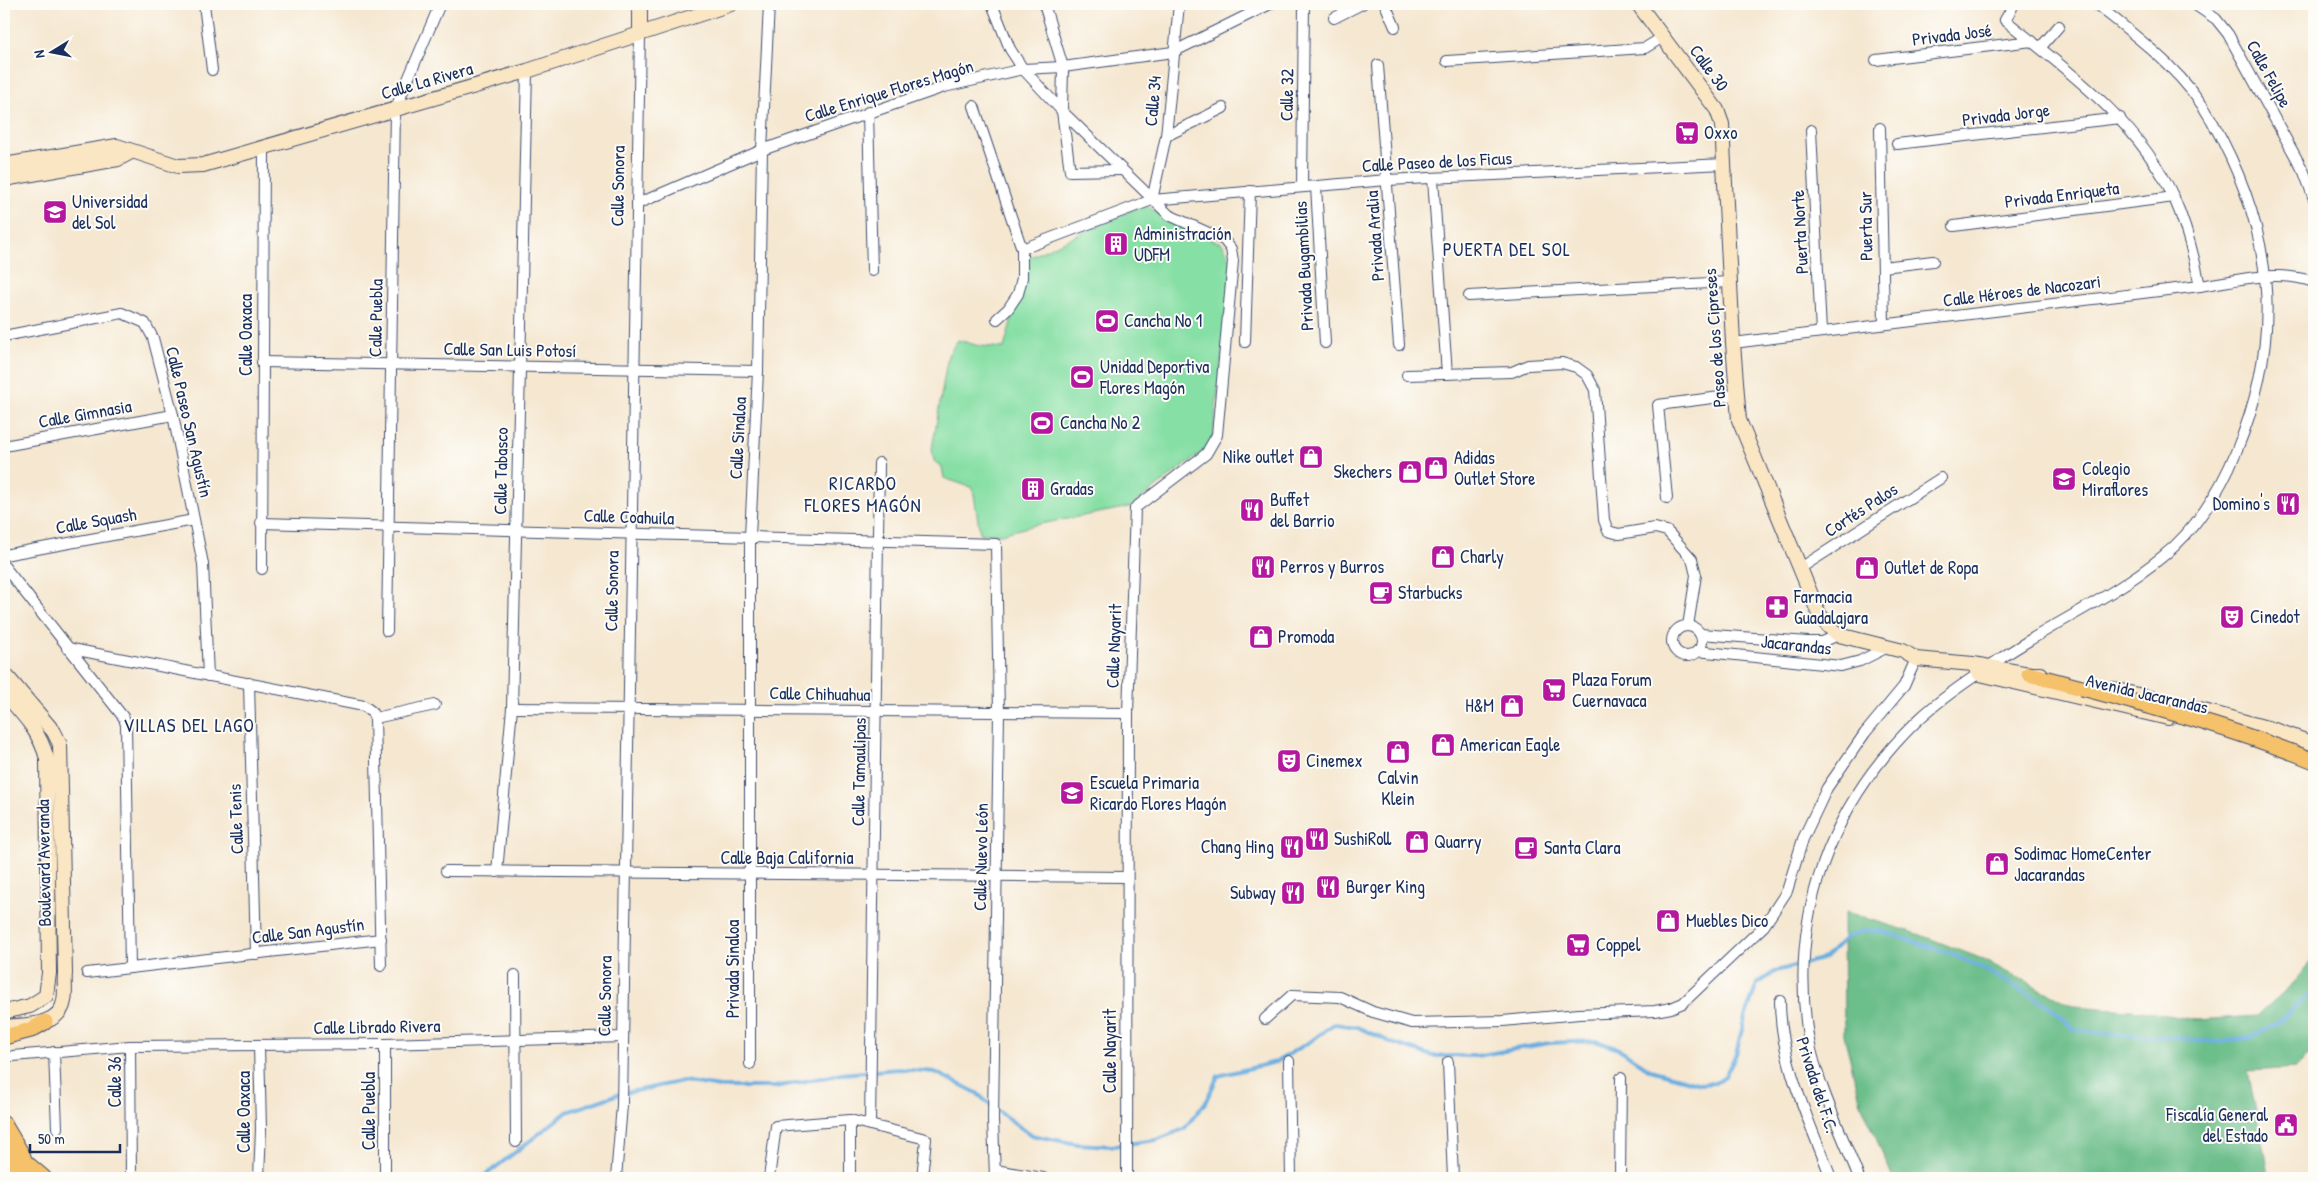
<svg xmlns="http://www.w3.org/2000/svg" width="2318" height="1182" font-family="'Patrick Hand',sans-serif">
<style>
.green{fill:#86dfa4;stroke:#508781}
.forest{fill:#6cbe8a;stroke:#447674}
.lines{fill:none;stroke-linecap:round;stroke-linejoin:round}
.stream{stroke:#6baee0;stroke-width:4}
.street-casing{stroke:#3c4b6f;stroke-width:12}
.secondary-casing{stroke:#3c4b6f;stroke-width:16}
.primary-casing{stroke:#3c4b6f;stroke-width:17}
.highway-casing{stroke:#3c4b6f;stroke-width:19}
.street{stroke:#fff;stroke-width:10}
.secondary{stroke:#fbe6c4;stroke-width:14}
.primary{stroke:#f5c16b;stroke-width:15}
.highway{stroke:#f5c16b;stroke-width:18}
.primary-bridge-casing{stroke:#3c4b6f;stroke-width:17;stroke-linecap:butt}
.primary-bridge{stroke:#f5c16b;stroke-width:15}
.labels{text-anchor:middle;stroke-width:4;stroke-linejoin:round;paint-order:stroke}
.street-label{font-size:18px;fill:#1b2f5e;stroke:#fdfcf7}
.poi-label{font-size:18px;fill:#1b2f5e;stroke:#fdfcf7;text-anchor:start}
.neighbourhood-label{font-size:19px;letter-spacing:1px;fill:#1b2f5e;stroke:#fdfcf7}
</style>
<rect width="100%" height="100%" fill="#fdfcf7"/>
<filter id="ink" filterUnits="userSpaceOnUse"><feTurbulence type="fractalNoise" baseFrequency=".02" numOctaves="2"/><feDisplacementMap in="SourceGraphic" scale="10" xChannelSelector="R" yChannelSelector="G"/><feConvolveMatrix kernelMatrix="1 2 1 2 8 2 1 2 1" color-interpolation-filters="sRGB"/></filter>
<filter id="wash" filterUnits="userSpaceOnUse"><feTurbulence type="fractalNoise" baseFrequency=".0096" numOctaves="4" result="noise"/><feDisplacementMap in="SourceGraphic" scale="20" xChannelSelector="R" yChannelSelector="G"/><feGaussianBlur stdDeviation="1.12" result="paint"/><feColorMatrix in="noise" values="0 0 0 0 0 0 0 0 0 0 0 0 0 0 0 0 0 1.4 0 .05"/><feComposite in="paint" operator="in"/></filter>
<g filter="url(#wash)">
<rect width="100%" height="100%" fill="#f5e7d0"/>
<path class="green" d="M 1145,204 C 1168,222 1193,235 1222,243 L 1232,261 L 1213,436 L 1205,450 L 1130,507 L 1035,525 L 1001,534 L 980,534 L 973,488 L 944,478 L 942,467 L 934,461 L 932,449 L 948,355 L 958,340 L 979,346 L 1004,348 L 1028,258 Z"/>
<polygon class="forest" points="1846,912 1918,934 1980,958 2074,1006 2142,1011 2196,1020 2257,1016 2288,988 2314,959 2314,1047 2297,1068 2248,1071 2269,1178 1893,1178 1861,1103 1844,1035 1843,923"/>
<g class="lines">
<polyline class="stream" points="482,1178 567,1112 616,1095 683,1081 720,1087 775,1087 842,1074 898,1069 935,1072 977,1093 991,1106 1031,1135 1077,1144 1112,1146 1156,1140 1184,1129 1205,1103 1218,1076 1276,1062 1311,1041 1334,1024 1357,1027 1395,1044 1433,1056 1476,1056 1549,1043 1596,1041 1621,1050 1650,1070 1701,1084 1715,1083 1725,1076 1736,1054 1745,1017 1757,984 1776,971 1825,958 1845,938 1865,930 1884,932 1949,953 1978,966 2051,1007 2072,1028 2101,1034 2165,1037 2218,1042 2249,1038 2275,1025 2314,990"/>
</g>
</g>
<g filter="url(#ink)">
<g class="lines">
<defs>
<g id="street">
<polyline points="204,4 212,70"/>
<polyline points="992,4 1010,49 1023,69 1062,111 1169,215 1224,240 1231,249 1233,261 1217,435 1206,454 1135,508 1128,713 1127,1178"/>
<polyline points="1044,4 1063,67 1062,111 1070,171 1121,170"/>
<polyline points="1385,4 1395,27"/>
<polyline points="2194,4 2216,19 2228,34 2304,172 2314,199"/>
<path d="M 2012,8 L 2005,20 C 2067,70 2141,124 2174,198 C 2187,227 2194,256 2200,286"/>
<polyline points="1334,18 1362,4"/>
<polyline points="2040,48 2059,26"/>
<polyline points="1876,60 2032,41"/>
<polyline points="1447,61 1645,48 1663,37"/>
<polyline points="1378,65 1399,345"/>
<polyline points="974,106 1022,249 1022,278 1018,294 1008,309 997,319"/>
<polyline points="868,112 872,271"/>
<polyline points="1880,128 1884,324"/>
<polyline points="1811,130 1821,332"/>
<polyline points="1166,136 1223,108"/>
<polyline points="1897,144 2120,118"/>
<polyline points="1433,179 1447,374"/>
<polyline points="1316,186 1325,343"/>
<polyline points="1302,187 1304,4"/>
<polyline points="1152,200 1166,136 1179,4"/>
<polyline points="637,204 762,150 944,87 1023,69 1063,67 1173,52 1270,4"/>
<polyline points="1954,226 2174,197"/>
<polyline points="1022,249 1152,200 1387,180 1725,164"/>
<polyline points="1883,267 1933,261"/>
<polyline points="1469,296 1729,282"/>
<polyline points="4,336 122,313 145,323 153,338 173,415 203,564 208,676"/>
<polyline points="1245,342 1250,191"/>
<path d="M 1733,343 L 2200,286 C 2238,280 2276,269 2314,282"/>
<polyline points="262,362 758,371"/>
<polyline points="1407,375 1512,372 1528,365 1562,363 1576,367 1587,375 1595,390 1604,520 1608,531 1619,534 1655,528 1667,531 1692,559 1696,575 1688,626"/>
<polyline points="4,446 173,415"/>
<polyline points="1667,498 1658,405 1736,395"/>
<polyline points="261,523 996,544 999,712 993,1119 995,1178"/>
<polyline points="4,555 194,520"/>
<polyline points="4,566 124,718 126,725 130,968"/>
<polyline points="262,569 264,148"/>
<polyline points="1799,569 1941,478"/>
<circle cx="1687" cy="641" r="15"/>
<polyline points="387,631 395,110 440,4"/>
<polyline points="1700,634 1808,642 1822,642 1839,635"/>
<polyline points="67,648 364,706 371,711 375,718 381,966"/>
<polyline points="1697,651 1841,666 1860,661 1888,647"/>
<polyline points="249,683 256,954"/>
<polyline points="512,708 1128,713"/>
<polyline points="375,718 435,705"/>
<polyline points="446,871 1127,877"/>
<polyline points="497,872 512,708 527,71"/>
<polyline points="87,973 381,939"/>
<polyline points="515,975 516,1142"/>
<path d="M 1780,1001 C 1780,1062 1810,1122 1831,1178"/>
<polyline points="1265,1019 1292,995 1340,997 1373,1012 1412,1023 1503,1021 1579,1014 1655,1011 1671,1008 1683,1003 1764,926 1787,891 1803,839 1827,788 1865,733 1904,686 1916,659"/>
<polyline points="385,1044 385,1178"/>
<polyline points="130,1046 131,1178"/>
<polyline points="54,1052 57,1128"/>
<polyline points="13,1056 130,1046 385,1044 623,1037"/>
<polyline points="1289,1061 1291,1178"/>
<polyline points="1448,1062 1453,1178"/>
<polyline points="750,1064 750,537 758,371 762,150 769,4"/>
<polyline points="870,1125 879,463"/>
<polyline points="995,1170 1043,1178"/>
<polyline points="259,1178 261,1129 259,1045"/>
<polyline points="616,1178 622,1105 640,34"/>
<polyline points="769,1178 776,1126 850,1120 926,1139 922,1178"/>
<polyline points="850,1178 850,1120"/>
<polyline points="1620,1178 1621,1078"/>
<path d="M 1859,1178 C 1842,1134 1816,1081 1808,1036 C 1789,915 1830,806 1916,722 C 1939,700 1966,682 1991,665 C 2046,626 2109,600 2162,557 C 2195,531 2220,491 2236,452 C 2285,335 2274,231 2212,121 C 2185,72 2138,38 2096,4"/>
</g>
<g id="secondary">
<polyline points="640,4 640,34"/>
<polyline points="1638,4 1717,110 1722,124 1733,343 1739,420 1819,614 1829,627 1839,635 1903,651 1916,659 1973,664 2029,674 2040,674"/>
<polyline points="4,165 117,146 178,166 203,165 527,71 731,4"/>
<polyline points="4,179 118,159 131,152"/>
<polyline points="1973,664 1980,674 2168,718"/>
<path d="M 4,673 L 54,732 L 60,744 L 65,973 C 64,982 66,992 64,1001 C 60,1027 23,1025 4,1027"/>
<polyline points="2113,689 2216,714 2278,731 2314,744"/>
<path d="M 4,693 C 22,713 40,731 47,759 L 49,973 L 46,996 L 30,1006 L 4,1012"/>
</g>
<g id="primary">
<polyline points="2029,674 2082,688"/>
<polyline points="4,1037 31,1030 45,1022"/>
<polyline points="4,1124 23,1156"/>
<polyline points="4,1144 44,1178"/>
</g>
<polyline id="highway" points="4,1164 20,1178"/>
</defs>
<use href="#street" class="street-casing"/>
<use href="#secondary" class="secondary-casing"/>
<use href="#primary" class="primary-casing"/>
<use href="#highway" class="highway-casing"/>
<use href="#street" class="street"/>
<use href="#secondary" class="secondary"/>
<use href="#primary" class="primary"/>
<use href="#highway" class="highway"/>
<defs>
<path id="primary-bridge" d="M 2082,688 C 2161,709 2238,730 2314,761"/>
</defs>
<use href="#primary-bridge" class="primary-bridge-casing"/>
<use href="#primary-bridge" class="primary-bridge"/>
</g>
</g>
<defs>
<symbol id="supermarket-square" viewBox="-11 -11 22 22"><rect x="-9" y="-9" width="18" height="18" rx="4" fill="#b5179e" stroke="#fdfcf7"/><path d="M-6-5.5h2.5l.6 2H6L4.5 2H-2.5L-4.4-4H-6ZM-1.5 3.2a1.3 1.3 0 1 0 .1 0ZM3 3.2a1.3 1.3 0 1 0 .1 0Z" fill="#fff"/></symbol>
<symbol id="university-square" viewBox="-11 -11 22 22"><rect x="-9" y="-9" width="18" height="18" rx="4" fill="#b5179e" stroke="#fdfcf7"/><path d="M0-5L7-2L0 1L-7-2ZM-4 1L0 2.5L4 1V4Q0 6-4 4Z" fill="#fff"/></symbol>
<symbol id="building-square" viewBox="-11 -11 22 22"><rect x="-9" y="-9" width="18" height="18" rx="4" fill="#b5179e" stroke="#fdfcf7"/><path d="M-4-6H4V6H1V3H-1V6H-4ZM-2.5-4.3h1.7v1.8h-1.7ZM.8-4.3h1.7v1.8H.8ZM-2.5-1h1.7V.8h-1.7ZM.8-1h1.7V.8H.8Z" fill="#fff"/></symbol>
<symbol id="stadium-square" viewBox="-11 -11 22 22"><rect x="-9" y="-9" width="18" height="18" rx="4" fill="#b5179e" stroke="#fdfcf7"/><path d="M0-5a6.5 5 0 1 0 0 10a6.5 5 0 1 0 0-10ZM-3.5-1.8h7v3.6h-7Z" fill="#fff"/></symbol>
<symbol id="shop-square" viewBox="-11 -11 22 22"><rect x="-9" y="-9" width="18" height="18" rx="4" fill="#b5179e" stroke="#fdfcf7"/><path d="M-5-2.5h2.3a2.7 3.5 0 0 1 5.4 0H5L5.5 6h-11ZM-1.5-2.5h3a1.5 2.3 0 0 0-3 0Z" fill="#fff"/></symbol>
<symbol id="school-square" viewBox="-11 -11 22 22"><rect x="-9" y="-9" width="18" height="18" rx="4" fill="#b5179e" stroke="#fdfcf7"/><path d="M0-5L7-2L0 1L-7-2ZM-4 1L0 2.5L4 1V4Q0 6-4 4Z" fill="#fff"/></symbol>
<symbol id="restaurant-square" viewBox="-11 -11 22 22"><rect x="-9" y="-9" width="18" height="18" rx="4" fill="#b5179e" stroke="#fdfcf7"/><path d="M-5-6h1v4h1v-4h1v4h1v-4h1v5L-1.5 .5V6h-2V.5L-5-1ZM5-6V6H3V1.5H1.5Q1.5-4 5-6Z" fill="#fff"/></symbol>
<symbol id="cafe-square" viewBox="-11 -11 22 22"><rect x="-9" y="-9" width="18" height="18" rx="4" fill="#b5179e" stroke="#fdfcf7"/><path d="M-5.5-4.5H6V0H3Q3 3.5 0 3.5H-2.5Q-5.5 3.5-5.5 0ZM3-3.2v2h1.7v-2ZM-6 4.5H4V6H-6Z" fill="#fff"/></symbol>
<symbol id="pharmacy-square" viewBox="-11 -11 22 22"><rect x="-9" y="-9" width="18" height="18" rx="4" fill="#b5179e" stroke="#fdfcf7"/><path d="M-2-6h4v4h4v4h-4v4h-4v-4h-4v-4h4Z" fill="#fff"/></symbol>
<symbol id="theatre-square" viewBox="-11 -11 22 22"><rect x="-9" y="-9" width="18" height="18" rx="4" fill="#b5179e" stroke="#fdfcf7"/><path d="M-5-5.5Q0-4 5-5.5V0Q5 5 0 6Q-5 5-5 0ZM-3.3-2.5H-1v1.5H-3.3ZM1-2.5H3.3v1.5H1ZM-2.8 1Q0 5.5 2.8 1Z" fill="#fff"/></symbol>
<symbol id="civic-square" viewBox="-11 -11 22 22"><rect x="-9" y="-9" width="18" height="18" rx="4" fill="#b5179e" stroke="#fdfcf7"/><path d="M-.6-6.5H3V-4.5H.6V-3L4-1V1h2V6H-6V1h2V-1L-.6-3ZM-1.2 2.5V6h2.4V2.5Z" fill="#fff"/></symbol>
</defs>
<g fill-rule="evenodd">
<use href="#supermarket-square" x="1673" y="119" width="28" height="28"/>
<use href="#university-square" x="41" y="198" width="28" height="28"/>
<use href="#building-square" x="1102" y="230" width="28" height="28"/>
<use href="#stadium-square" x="1093" y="307" width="28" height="28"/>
<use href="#stadium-square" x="1068" y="363" width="28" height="28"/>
<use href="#stadium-square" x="1028" y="409" width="28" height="28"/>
<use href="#shop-square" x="1297" y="443" width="28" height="28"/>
<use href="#shop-square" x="1422" y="454" width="28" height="28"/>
<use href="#shop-square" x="1396" y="458" width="28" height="28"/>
<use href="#school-square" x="2050" y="465" width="28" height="28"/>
<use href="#building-square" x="1019" y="475" width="28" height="28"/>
<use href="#restaurant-square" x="2274" y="490" width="28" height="28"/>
<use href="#restaurant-square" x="1238" y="496" width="28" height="28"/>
<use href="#shop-square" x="1429" y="543" width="28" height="28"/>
<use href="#restaurant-square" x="1249" y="553" width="28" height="28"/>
<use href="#shop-square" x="1853" y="554" width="28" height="28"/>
<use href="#cafe-square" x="1367" y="579" width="28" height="28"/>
<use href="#pharmacy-square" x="1763" y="593" width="28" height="28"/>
<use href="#theatre-square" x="2218" y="603" width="28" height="28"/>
<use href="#shop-square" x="1247" y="623" width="28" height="28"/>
<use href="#supermarket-square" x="1540" y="676" width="28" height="28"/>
<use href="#shop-square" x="1498" y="692" width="28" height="28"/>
<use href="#shop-square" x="1429" y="731" width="28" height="28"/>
<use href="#shop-square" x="1384" y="738" width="28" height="28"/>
<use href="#theatre-square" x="1275" y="747" width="28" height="28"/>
<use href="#school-square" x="1058" y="779" width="28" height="28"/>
<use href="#restaurant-square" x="1303" y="825" width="28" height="28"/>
<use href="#shop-square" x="1403" y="828" width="28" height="28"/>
<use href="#restaurant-square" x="1278" y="833" width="28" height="28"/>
<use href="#cafe-square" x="1512" y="834" width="28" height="28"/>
<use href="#shop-square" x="1983" y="850" width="28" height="28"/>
<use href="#restaurant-square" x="1314" y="873" width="28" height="28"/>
<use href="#restaurant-square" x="1279" y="879" width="28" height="28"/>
<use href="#shop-square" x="1654" y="907" width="28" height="28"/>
<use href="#supermarket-square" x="1564" y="931" width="28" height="28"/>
<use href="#civic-square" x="2272" y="1111" width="28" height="28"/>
</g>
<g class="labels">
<g class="street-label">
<text transform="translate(1952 35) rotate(-7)" y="6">Privada José</text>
<text transform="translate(1709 68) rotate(54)" y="6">Calle 30</text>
<text transform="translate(2269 74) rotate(61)" y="6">Calle Felipe</text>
<text transform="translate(427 81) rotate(-16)" y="6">Calle La Rivera</text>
<text transform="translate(889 91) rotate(-17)" y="6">Calle Enrique Flores Magón</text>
<text transform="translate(1287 95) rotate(-89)" y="6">Calle 32</text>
<text transform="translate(1153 101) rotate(-85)" y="6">Calle 34</text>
<text transform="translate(2006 115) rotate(-7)" y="6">Privada Jorge</text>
<text transform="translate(1437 162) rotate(-3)" y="6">Calle Paseo de los Ficus</text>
<text transform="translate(618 186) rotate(-89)" y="6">Calle Sonora</text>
<text transform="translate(2062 195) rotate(-7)" y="6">Privada Enriqueta</text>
<text transform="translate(1866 226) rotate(-91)" y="6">Puerta Sur</text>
<text transform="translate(1800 232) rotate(-93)" y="6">Puerta Norte</text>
<text transform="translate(1375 236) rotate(-94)" y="6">Privada Aralia</text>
<text transform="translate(1304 266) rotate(-93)" y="6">Privada Bugambilias</text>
<text transform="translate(2022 291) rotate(-7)" y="6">Calle Héroes de Nacozari</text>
<text transform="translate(376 318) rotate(-89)" y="6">Calle Puebla</text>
<text transform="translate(246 335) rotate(-90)" y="6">Calle Oaxaca</text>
<text transform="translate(1715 338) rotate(-94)" y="6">Paseo de los Cipreses</text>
<text transform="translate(510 350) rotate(1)" y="6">Calle San Luis Potosí</text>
<text transform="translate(85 414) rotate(-10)" y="6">Calle Gimnasia</text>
<text transform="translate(189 422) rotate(77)" y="6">Calle Paseo San Agustín</text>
<text transform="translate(738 438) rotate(-87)" y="6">Calle Sinaloa</text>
<text transform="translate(501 471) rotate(-89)" y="6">Calle Tabasco</text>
<text transform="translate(1861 510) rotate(-33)" y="6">Cortés Palos</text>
<text transform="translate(629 517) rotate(2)" y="6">Calle Coahuila</text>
<text transform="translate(96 521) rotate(-10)" y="6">Calle Squash</text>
<text transform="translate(612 591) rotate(-89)" y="6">Calle Sonora</text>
<text transform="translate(1796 645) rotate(6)" y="6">Jacarandas</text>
<text transform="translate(1114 646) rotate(-88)" y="6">Calle Nayarit</text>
<text transform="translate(820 694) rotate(1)" y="6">Calle Chihuahua</text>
<text transform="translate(2147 694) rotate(13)" y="6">Avenida Jacarandas</text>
<text transform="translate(859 772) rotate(-89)" y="6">Calle Tamaulipas</text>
<text transform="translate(236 819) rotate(-92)" y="6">Calle Tenis</text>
<text transform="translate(981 857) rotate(-89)" y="6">Calle Nuevo León</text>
<text x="787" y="864">Calle Baja California</text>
<text transform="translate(44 863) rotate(-91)" y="6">Boulevard Averanda</text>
<text transform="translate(308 931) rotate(-7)" y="6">Calle San Agustín</text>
<text transform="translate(733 969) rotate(-90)" y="6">Privada Sinaloa</text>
<text transform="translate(605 996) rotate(-89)" y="6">Calle Sonora</text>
<text transform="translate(377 1027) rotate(-1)" y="6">Calle Librado Rivera</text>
<text transform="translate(1110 1051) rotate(-90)" y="6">Calle Nayarit</text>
<text transform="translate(115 1082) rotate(-90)" y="6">Calle 36</text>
<text transform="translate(1817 1085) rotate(72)" y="6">Privada del F.C.</text>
<text transform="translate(369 1111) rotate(-90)" y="6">Calle Puebla</text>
<text transform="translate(244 1112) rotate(-90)" y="6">Calle Oaxaca</text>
</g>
<g class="poi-label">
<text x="1704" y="139">Oxxo</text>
<text x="72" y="208">Universidad<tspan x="72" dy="21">del Sol</tspan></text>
<text x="1134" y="240">Administración<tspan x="1134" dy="21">UDFM</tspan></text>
<text x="1124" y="327">Cancha No 1</text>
<text x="1100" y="373">Unidad Deportiva<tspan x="1100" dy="21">Flores Magón</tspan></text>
<text x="1060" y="429">Cancha No 2</text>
<text x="1294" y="463" text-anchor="end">Nike outlet</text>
<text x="1454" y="464">Adidas<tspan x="1454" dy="21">Outlet Store</tspan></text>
<text x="2082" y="475">Colegio<tspan x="2082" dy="21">Miraflores</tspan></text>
<text x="1392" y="478" text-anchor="end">Skechers</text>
<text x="1050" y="495">Gradas</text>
<text x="1270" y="506">Buffet<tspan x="1270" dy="21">del Barrio</tspan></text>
<text x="2270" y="510" text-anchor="end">Domino's</text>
<text x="1460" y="563">Charly</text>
<text x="1280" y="573">Perros y Burros</text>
<text x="1884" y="574">Outlet de Ropa</text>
<text x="1398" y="599">Starbucks</text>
<text x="1794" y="603">Farmacia<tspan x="1794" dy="21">Guadalajara</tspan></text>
<text x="2250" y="623">Cinedot</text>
<text x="1278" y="643">Promoda</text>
<text x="1572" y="686">Plaza Forum<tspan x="1572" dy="21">Cuernavaca</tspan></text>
<text x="1494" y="712" text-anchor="end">H&amp;M</text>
<text x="1460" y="751">American Eagle</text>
<text x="1306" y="767">Cinemex</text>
<text x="1398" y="784" text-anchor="middle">Calvin<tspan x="1398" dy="21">Klein</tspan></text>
<text x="1090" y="789">Escuela Primaria<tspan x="1090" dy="21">Ricardo Flores Magón</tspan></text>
<text x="1334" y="845">SushiRoll</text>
<text x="1434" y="848">Quarry</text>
<text x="1274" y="853" text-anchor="end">Chang Hing</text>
<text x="1544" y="854">Santa Clara</text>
<text x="2014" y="860">Sodimac HomeCenter<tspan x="2014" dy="21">Jacarandas</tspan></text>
<text x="1346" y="893">Burger King</text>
<text x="1276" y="899" text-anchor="end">Subway</text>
<text x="1686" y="927">Muebles Dico</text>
<text x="1596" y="951">Coppel</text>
<text x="2268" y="1121" text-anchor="end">Fiscalía General<tspan x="2268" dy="21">del Estado</tspan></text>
</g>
<g class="neighbourhood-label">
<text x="1507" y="256">PUERTA DEL SOL</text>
<text x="863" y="490">RICARDO<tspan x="863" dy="22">FLORES MAGÓN</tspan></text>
<text x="189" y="732">VILLAS DEL LAGO</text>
</g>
</g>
<rect width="2318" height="1182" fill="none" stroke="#fdfcf7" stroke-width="20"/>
<g transform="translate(52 52) rotate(260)" stroke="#fdfcf7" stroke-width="4" paint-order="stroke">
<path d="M0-4L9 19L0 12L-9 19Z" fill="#1b2f5e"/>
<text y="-8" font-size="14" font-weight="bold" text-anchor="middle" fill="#1b2f5e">N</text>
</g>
<path d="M30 1144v8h90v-8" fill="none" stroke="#1b2f5e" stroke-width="2.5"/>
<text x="38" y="1144" font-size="15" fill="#1b2f5e" stroke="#fdfcf7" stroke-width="4" paint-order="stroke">50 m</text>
</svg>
